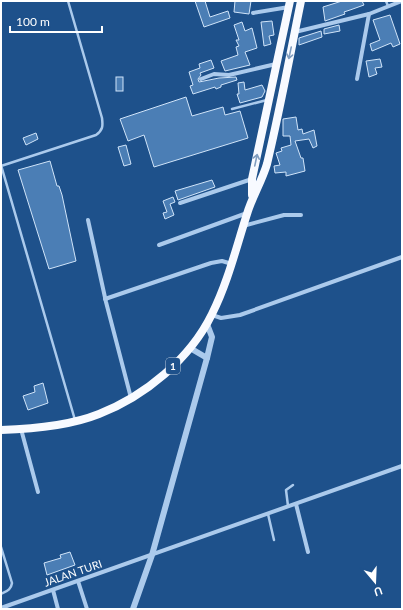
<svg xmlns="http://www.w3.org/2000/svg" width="403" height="610" font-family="Lato,sans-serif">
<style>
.building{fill:#4b7eb5;stroke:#d0e4f9}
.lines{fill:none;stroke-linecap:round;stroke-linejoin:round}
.service{stroke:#abcaec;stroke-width:2.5}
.minor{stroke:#abcaec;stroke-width:4}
.tertiary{stroke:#abcaec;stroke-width:6}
.trunk{stroke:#f8faff;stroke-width:8}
.oneway{stroke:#809dbf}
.labels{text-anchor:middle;stroke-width:3;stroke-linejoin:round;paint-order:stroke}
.shield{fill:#1e518b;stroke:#bccbdc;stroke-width:1}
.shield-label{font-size:10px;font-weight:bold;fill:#fff}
.street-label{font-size:11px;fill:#fff;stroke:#1e518b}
</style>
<rect width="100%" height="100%" fill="#1e518b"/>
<g class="building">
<polygon points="195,1 205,1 210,17 228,11 230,18 204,27"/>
<polygon points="235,1 251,1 249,14 234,12"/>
<polygon points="342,1 362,1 364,5 350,10 344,12 345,14 325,21 323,7"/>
<polygon points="390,15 400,44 393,47 391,43 372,51 370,44 380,40 373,20"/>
<polygon points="272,21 274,35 269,36 271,44 264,46 261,22"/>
<polygon points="242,22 245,31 252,28 257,48 245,52 250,65 225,71 221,61 238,55 236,47 239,46 236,40 239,40 234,25"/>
<polygon points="339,25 340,31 324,34 324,29"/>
<polygon points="321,31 322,37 299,45 299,38"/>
<polygon points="380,59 382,67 375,68 377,74 369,77 366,61"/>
<polygon points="211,60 214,68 200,73 201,75 198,79 199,82 219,78 236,77 237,80 221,85 221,87 216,89 215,87 193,94 190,86 193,85 189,72 200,68 199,64"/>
<rect x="116" y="77" width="7" height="14"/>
<polygon points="244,82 245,90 262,85 265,91 262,97 240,103 237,94 239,94 238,83"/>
<polygon points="186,97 192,116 223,107 225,115 240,111 248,138 154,167 144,135 128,141 120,119"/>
<polygon points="296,117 298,130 302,129 303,134 314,130 317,146 313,148 309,139 295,141 301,158 303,158 305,171 286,176 286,172 275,173 274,166 280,165 276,153 282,151 281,148 291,145 290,136 283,136 283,119"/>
<polygon points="36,133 38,139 26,145 23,138"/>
<polygon points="126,145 131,164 124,166 118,147"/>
<polygon points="50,161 57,186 59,186 62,195 76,261 49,269 18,170"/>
<polygon points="212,180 215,187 178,200 175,191"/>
<polygon points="173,197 175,202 170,204 174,215 165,219 163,213 167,212 163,201"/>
<polygon points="43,383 48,403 28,410 23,396 35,392 34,386"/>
<polygon points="70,552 75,565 47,575 44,563 61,558 60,555"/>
</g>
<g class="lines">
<g class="service">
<polyline points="386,1 388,6"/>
<polyline points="232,109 267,100"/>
<polyline points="1,165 75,420"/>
<path d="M 1,166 L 96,135 C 103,130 103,126 102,118 L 68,1"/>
<polyline points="288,506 286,490 293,485"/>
<polyline points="268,514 274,540"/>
<path d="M 1,547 L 12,583 C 11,590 7,591 1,594"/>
</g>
<g class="minor">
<polyline points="253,13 289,7"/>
<polyline points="295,32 369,14 402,1"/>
<polyline points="201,79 214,74 229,75 276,64"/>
<polyline points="357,79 369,14"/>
<polyline points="180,203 252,179"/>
<polyline points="88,220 106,302 131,398"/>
<polyline points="243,226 284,215 301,215"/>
<polyline points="159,245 247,213"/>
<polyline points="105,299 211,263 222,261 232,264"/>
<polyline points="212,315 221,318 240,315 402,257"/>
<polyline points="21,429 38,492"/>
<polyline points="296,504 308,552"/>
<polyline points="78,581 87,609"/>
<polyline points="53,590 58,609"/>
<polyline points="1,608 402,466"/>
</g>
<g class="tertiary">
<polyline points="190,348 207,358"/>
<polyline points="133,609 152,555 207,358 212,337 207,324"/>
</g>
<g class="trunk">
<polyline points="252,195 252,179 290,1"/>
<path d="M 1,430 C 33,429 69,426 99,414 C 145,396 190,359 212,314 C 228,282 236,248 247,214 C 252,197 262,181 267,164 C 280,110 290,55 301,1"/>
</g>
</g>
<defs><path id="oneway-shaft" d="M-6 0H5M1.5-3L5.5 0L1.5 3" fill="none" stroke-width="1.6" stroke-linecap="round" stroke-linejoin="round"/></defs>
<g class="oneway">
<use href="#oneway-shaft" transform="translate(290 53) rotate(102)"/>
<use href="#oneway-shaft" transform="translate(256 160) rotate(-78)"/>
</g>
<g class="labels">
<rect class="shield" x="166" y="358" width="14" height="16" rx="3"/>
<g class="shield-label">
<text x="173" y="370">1</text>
</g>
<g class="street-label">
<text transform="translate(73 573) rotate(-19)" y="4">JALAN TURI</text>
</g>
</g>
<rect width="403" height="610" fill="none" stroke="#ffffff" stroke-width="4"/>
<g transform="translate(375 582) rotate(161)" stroke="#1e518b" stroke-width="3" paint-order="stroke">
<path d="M0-3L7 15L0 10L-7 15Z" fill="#ffffff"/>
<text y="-6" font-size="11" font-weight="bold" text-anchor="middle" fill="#ffffff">U</text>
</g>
<path d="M10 26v6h92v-6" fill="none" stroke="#ffffff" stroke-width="2"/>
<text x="16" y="26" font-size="12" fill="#ffffff" stroke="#1e518b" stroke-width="3" paint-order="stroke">100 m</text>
</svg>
